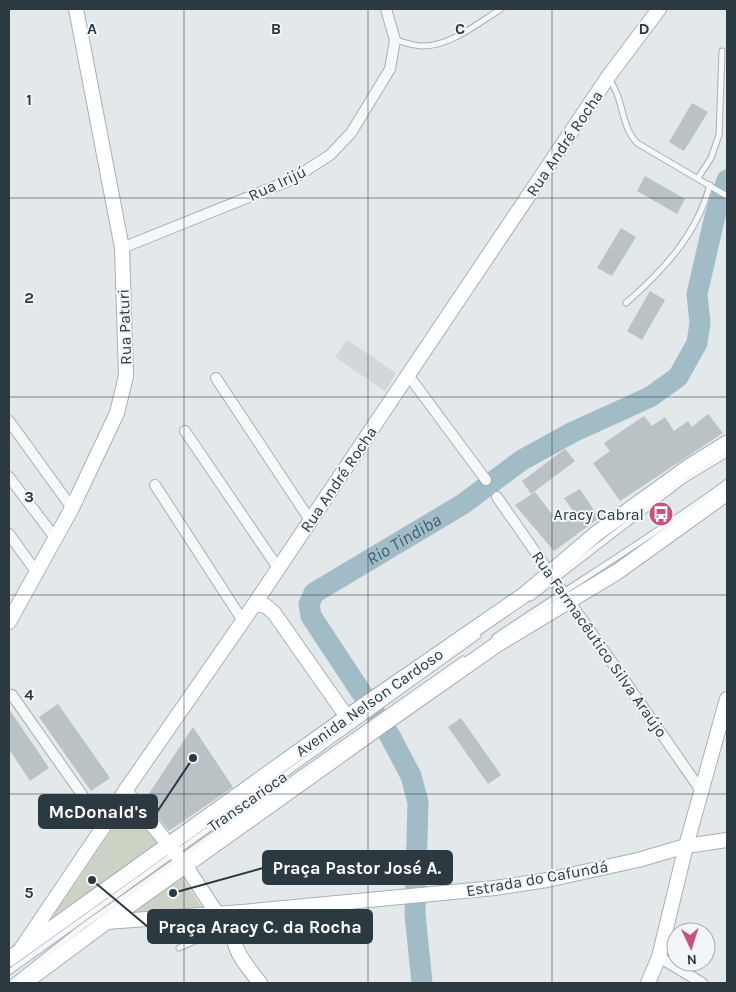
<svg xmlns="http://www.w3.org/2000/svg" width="736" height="992" font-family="Karla,sans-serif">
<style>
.built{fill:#d2d7dc}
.green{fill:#ccd3c5}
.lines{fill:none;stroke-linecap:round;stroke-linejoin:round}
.river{stroke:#a2bcc7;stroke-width:21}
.building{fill:#bbc2c6}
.lane-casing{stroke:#a8b0b4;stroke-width:7}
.street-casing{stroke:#a8b0b4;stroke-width:12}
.secondary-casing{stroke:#a8b0b4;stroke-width:16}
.primary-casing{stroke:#a4aeb5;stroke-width:17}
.lane{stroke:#f6f7f9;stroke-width:5}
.street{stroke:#f6f7f9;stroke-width:10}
.secondary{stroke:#fff;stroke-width:14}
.primary{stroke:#fff;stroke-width:15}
.grid{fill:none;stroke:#2c3941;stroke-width:1;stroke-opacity:0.55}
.labels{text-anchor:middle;stroke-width:4;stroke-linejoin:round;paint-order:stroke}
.street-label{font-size:16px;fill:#2c3941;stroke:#f3f6f8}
.poi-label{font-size:16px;fill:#2c3941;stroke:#f3f6f8;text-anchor:end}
.water-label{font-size:18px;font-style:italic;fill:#3a6071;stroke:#f3f6f8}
.grid-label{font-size:16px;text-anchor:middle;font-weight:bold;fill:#2c3941;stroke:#f3f6f8;stroke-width:4;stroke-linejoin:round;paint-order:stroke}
.leader{fill:none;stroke:#2c3941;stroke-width:2}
.callout-dot{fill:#2c3941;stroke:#f3f6f8;stroke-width:2}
.callout{fill:#2c3941;stroke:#2c3941;stroke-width:2}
.callout-label{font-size:18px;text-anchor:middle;font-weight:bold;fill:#fff}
</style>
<rect width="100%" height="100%" fill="#e3e8ea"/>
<polygon class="built" points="347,340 396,373 385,391 335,357"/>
<g class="green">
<polygon points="129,804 161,843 52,917"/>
<polygon points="180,875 204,910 120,917"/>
</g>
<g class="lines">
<path class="river" id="s1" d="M 422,983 L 415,914 L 418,802 L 411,776 L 390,736 L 311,616 L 309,604 L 314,593 L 463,504 L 522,460 L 573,432 L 650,397 L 678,377 L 697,343 L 700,323 L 697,294 L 715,216 L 727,180"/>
</g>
<g class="building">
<polygon points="692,103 708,112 684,151 669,142"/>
<polygon points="645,176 685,199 677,214 637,191"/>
<polygon points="621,228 636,237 612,276 597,268"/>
<polygon points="650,291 665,300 642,340 627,331"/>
<polygon points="708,414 723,433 620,501 593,463 610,451 604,443 644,416 652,426 665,417 674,431 688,421 692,427"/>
<polygon points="565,449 575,461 531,494 522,481"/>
<polygon points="580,489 599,518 554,551 515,505 535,492 558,522 573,511 564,498"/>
<polygon points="58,704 110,778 91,791 39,717"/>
<polygon points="9,709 49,768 30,781 9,749"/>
<polygon points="461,718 501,775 488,784 448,727"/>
<polygon points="193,727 233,787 169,831 144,801"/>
</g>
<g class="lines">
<defs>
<g id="lane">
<path d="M 395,40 C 404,42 414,46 423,46 C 451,46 478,23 501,9"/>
<path d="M 608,78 C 624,97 620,125 637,143 L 727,196"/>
<polyline points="698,178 711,158 719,135 722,51"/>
<path d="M 626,303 C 664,270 697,234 710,185"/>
<polyline points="531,598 684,480 727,454"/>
<path d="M 495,637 C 572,585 652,537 727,482"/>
<polyline points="179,948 234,924"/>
<polyline points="9,972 478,636"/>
<polyline points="11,983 83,926 463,659"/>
</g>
<g id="street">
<polyline points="122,248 291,180 330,155 351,133 390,69 395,40 386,9"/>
<polyline points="408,375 486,480"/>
<polyline points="216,378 310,520"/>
<polyline points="9,421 72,508"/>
<polyline points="185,431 278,568"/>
<polyline points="9,477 56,539"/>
<polyline points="155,485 243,621"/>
<polyline points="497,497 702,792"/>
<polyline points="9,534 37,573"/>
<polyline points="12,695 104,826"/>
<polyline points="659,957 702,983"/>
</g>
<g id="secondary">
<polyline points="255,604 266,606 274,613 347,717"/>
<polyline points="9,622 72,508 117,413 126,376 122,248 76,9"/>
<polyline points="125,791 185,865 216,912"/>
<path d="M 242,912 C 223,942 242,959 260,983"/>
<polyline points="106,922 242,912 495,888 547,880 638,860 686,846 727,840"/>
<polyline points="21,949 104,826 125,791 243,621 608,77 659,9"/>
<polyline points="648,983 659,957 686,846 727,699"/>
</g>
<g id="primary">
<polyline points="9,959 347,717 524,595 597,533 690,466 727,443"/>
<polyline points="24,983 106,922 378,728 496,645 617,572 727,493"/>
</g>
</defs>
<use href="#lane" class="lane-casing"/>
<use href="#street" class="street-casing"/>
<use href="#secondary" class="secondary-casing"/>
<use href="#primary" class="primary-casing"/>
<use href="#lane" class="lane"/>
<use href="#street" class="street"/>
<use href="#secondary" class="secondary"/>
<use href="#primary" class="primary"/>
</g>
<path class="grid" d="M 184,9 L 184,983M 368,9 L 368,983M 552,9 L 552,983M 9,198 L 727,198M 9,397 L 727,397M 9,595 L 727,595M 9,794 L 727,794"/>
<defs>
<symbol id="bus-disc" viewBox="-11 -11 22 22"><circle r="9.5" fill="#c3547f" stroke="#f3f6f8"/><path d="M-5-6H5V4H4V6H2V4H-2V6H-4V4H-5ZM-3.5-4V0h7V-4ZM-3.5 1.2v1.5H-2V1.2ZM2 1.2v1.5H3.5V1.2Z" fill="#fff"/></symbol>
</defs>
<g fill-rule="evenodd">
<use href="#bus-disc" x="647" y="500" width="28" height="28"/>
</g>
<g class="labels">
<g class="street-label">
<text transform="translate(564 143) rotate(-56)" y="6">Rua André Rocha</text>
<text transform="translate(277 183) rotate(-25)" y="6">Rua Irijú</text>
<text transform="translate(124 327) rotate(-92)" y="6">Rua Paturi</text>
<text transform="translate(338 479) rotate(-56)" y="6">Rua André Rocha</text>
<text transform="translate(600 644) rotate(55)" y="6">Rua Farmacêutico Silva Araújo</text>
<text transform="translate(369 702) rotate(-35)" y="6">Avenida Nelson Cardoso</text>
<text transform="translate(247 801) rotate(-35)" y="6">Transcarioca</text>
<text transform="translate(537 878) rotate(-10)" y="6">Estrada do Cafundá</text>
</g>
<g class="poi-label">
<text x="644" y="520">Aracy Cabral</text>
</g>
<g class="water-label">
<text dy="6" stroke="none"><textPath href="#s1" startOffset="526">Rio Tindiba</textPath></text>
</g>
</g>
<g class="grid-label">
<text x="92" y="34">A</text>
<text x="276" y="34">B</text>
<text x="460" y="34">C</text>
<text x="644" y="34">D</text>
<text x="29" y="105">1</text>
<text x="29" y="303">2</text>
<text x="29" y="502">3</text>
<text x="29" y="700">4</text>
<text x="29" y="898">5</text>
</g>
<path class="leader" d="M193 758L157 812M173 893L263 868M92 880L148 927"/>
<g class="callout-dot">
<circle cx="193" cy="758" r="5"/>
<circle cx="173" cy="893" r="5"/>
<circle cx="92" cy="880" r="5"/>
</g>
<g class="callout">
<rect x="39" y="795" width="118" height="33" rx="5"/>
<rect x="263" y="851" width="189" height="33" rx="5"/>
<rect x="148" y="910" width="224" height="33" rx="5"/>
</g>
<g class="callout-label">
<text x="98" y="818">McDonald's</text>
<text x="357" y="874">Praça Pastor José A.</text>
<text x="260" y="933">Praça Aracy C. da Rocha</text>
</g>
<rect width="736" height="992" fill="none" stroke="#2c3941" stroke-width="20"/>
<g transform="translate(691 947) rotate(176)"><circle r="24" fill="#f3f6f8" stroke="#a3aaaf"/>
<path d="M0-4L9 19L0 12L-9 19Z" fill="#c3547f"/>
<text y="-8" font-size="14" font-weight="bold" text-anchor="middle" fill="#2c3941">N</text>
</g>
</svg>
